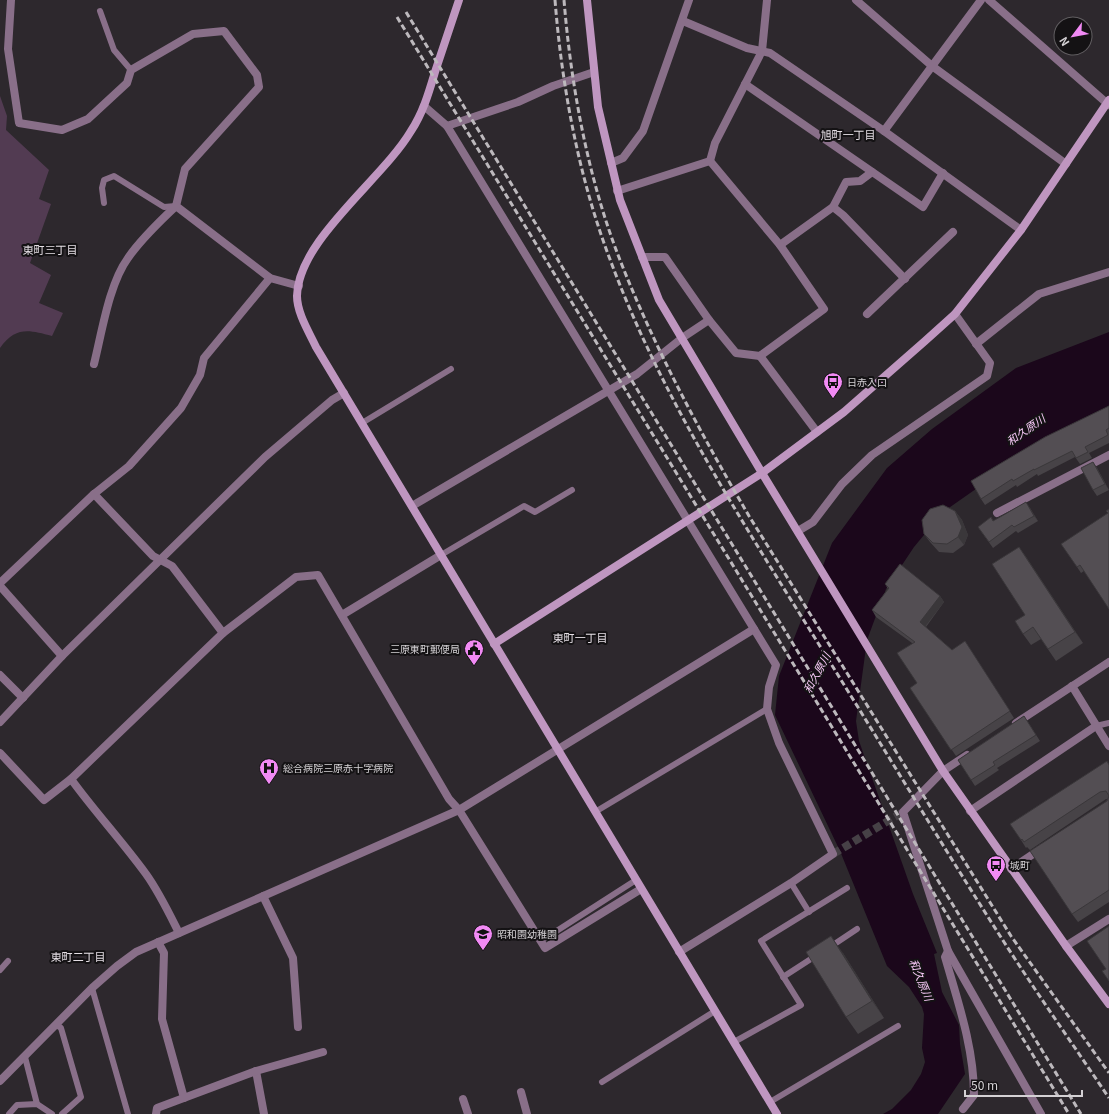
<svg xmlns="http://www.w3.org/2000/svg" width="1109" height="1114" font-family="Georgia,'Noto Sans JP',serif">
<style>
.green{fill:#523b52}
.water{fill:#1b071b}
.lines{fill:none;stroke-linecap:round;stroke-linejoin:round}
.street-tunnel{stroke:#464146;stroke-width:8;stroke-dasharray:8 4;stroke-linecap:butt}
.lane{stroke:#896f89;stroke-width:6}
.street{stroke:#896f89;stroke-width:8}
.secondary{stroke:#bf96c0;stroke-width:8}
.rail{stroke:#bdb9bd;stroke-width:3;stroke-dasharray:6 3;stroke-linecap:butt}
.wall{fill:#474347}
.shaded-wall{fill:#3a373a}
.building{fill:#534e53;stroke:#3a373a}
.labels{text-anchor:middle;stroke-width:4;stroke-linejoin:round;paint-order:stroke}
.poi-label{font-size:10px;fill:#d4d1d4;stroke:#141214;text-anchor:start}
.neighbourhood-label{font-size:11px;fill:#e4dee4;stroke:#141214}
.water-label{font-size:11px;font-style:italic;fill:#f9caf9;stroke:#141214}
</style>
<rect width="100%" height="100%" fill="#2d282d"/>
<path class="green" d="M 0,96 L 7,116 L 6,130 L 49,170 L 39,199 L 51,204 L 30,263 L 51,275 L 39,303 L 63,313 L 52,336 C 29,330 16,326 0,348 Z"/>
<polygon class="water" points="1109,332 1109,410 1026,454 943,512 914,547 886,589 867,640 856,721 859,741 913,894 937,953 934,954 942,992 959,1025 960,1044 965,1074 938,1114 883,1114 892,1109 911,1090 921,1074 925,1062 922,1048 924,1014 922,1007 909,987 887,966 840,851 775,715 779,676 832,543 887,468 932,429 1016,368"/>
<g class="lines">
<polyline class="street-tunnel" points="833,854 903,812"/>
<g class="lane">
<polyline points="100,11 114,50 131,70"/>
<polyline points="104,203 102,188 104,180 114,176 164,207 176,206"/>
<polyline points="362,423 451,369"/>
<polyline points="441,555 524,506 535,512 572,490"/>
<polyline points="1096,726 1109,723"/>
<polyline points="595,812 767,709"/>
<polyline points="791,883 809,912"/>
<polyline points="541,941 636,880"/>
<polyline points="830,947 857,929"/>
<polyline points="0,970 8,961"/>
<polyline points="783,977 817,955"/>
<polyline points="92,988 128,1114"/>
<polyline points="57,1025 61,1028 81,1097 62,1114"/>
<polyline points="734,1042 801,1005 761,941 847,888"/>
<polyline points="25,1057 37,1104"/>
<polyline points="602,1082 715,1011"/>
<polyline points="770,1102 898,1026"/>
<polyline points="9,1114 17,1105 37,1104 52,1114"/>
</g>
<g class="street">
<polyline points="11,0 8,49 19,123 62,130 88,119 127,83 131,70 193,34 224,31 257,75 259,87 185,169 176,206 270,278 299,286"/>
<polyline points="856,0 932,66 1066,164"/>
<polyline points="989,0 1109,105"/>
<polyline points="683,21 747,48 770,53 884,131 1021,230"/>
<polyline points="745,84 923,207 943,173"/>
<polyline points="424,106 447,126 518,102 553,86 594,72"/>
<polyline points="447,126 776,665 769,687 767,709 779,743 833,854 791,883 679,952"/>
<polyline points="884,131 981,0"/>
<polyline points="710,161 715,143 762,51 767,0"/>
<polyline points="611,163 623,158 643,131 689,0"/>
<polyline points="617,191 710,161"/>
<polyline points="833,207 843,215 905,279"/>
<polyline points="780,245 833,207 846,182 860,181 872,172"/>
<polyline points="642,257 665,257 709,320 736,353 760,356 824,309 780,245 710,161"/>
<polyline points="867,314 953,232"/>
<polyline points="976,344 1039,294 1109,272"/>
<polyline points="760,356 817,432"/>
<path d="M 94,364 C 102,332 109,284 128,258 C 141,239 160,221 176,206"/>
<polyline points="94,494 153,556 172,566 223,633 296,577 318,575 449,799 459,810 545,948 641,889"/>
<polyline points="412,506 637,374 682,338 709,320"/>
<polyline points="997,513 1109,455"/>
<polyline points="798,531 813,522 842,484 872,455 987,376 990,363 955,314"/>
<polyline points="0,583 94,494 129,466 181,408 200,375 204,358 270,278"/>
<polyline points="0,586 62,656"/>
<polyline points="342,615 441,555"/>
<polyline points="0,675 23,698"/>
<polyline points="1072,686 1109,746"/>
<polyline points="0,722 62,656 265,457 332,400 344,393"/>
<polyline points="1016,723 1109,662"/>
<polyline points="0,753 44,800 71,779 223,633"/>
<polyline points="967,755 943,771 903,812 948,951 1041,1114"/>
<path d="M 71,779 C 95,812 122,841 146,874 C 159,892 169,913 179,933"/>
<polyline points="970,811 1096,726"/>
<polyline points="1011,869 1042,848"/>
<polyline points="263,896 293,958 298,1027"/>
<polyline points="158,942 164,953 162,1019 184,1098"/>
<polyline points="1066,946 1109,919"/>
<path d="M 948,951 L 945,957 C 958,1002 974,1048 974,1095 L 963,1109"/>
<polyline points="256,1071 264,1114"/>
<polyline points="0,1081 92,988 117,966 136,952 459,810 754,629"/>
<polyline points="521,1092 527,1114"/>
<polyline points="463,1099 468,1114"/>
<polyline points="156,1114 157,1108 256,1071 323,1052"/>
</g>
<g class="secondary">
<path d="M 459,0 C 451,24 443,48 435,72 C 429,92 423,113 411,131 C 382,180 298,240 297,296 C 297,313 309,332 316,347 L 777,1114"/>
<polyline points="587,0 598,107 620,200 659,300 762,473 943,771 1066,946 1109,1004"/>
<polyline points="494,644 762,473 844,412 925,341 955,314 1021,230 1109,100"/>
</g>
<g class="rail">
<path d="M 555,0 C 562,88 579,179 611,262 C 668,414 761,550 846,688 C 899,773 950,858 1004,942 C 1038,995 1074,1046 1109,1098"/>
<path d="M 564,0 C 571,86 588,179 620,260 C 655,349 701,434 749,516 L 1011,936 L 1109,1073"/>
<polyline points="406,12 1081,1114"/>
<polyline points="397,17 1069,1114"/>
</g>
</g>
<g class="wall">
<polygon points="1109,406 1109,443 1089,453 1092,458 1080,464 1075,457 1038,476 1037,474 1017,487 1016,485 985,505 981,499"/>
<polygon points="1093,462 1097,468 1109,490 1097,496 1093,490"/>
<polygon points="1030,508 1038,521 1018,533 1016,531 993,548 978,527 993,521"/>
<polygon points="955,511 962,520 968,535 964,545 953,553 939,552 930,542 924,534"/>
<polygon points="1108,513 1084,571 1081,573 1077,567"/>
<polygon points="1019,547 1083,643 1056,661 1041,639 1031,645 1023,634 1025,615"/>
<polygon points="885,584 940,596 944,602 926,627 952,650 969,648 1014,718 956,756 910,688 917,683 912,643 876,617 872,610 888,589"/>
<polygon points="1024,716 1040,741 997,768 999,770 975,786 958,760"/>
<polygon points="1109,765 1109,902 1078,922 1072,914 1107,799 1106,799 1030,850 1027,847 1026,848 1021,840"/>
<polygon points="843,953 884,1018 858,1034 846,1017"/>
</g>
<g class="shaded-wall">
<polygon points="1093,462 1097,468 1109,490 1105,484"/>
<polygon points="1026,502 1030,508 1038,521 1034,516"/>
<polygon points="955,511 962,520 968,535 964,545 958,537"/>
<polygon points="1019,547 1027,558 1083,643 1075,632"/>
<polygon points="940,596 944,602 924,628 920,622"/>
<polygon points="831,936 843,953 884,1018 872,1001"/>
</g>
<g class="building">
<polygon points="1109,406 1109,428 1106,430 1108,435 1085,447 1088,452 1076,458 1072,451 1034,470 1034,469 1013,481 1012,479 981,499 971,481 1045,437"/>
<polygon points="1093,462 1105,484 1093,490 1081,468"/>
<polygon points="1026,502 1034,516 1014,527 1012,525 989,542 978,527 991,517 993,521"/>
<polygon points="943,505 955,511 962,527 958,537 947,544 933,543 924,534 922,520 930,509"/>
<polygon points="1109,509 1109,609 1080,565 1077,567 1061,544 1108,513 1106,511"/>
<polygon points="1019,547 1075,632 1048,649 1033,627 1023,634 1015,621 1025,615 992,564"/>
<polygon points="900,564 940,596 920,622 952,650 965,641 1010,711 951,750 910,688 917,683 897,653 915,642 872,610 889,588 885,584"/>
<polygon points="1024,716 1036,735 993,762 995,765 971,780 958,760"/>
<polygon points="1107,761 1109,765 1109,890 1072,914 1030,851 1107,801 1109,796 1106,791 1100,792 1024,842 1022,839 1021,840 1010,824"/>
<polygon points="1109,926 1109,981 1102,971 1106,969 1087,941"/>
<polygon points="831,936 872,1001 846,1017 806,952"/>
</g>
<defs>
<symbol id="bus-pin" viewBox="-11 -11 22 30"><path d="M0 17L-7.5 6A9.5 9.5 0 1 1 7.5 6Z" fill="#f18af4" stroke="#141214"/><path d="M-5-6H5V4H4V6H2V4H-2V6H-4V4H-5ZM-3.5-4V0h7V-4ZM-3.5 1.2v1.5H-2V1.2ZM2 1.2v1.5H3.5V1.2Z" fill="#111"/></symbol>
<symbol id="civic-pin" viewBox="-11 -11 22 30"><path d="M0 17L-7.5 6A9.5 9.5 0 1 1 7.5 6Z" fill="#f18af4" stroke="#141214"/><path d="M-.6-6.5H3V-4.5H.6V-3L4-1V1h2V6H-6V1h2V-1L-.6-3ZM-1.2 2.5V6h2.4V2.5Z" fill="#111"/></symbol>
<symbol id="hospital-pin" viewBox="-11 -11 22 30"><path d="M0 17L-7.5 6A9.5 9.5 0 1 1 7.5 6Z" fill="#f18af4" stroke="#141214"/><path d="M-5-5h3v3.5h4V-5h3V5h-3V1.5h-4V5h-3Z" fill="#111"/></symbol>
<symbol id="school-pin" viewBox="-11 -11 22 30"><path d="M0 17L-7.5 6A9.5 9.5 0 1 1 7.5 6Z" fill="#f18af4" stroke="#141214"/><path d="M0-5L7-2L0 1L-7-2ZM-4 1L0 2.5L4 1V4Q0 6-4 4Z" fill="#111"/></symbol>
</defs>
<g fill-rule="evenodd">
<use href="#bus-pin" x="822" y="371" width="22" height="30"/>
<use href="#civic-pin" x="463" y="638" width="22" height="30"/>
<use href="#hospital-pin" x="258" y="757" width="22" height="30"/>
<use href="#bus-pin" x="985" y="854" width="22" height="30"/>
<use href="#school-pin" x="472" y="923" width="22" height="30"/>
</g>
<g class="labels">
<g class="poi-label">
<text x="847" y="386">日赤入口</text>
<text x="460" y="653" text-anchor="end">三原東町郵便局</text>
<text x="283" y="772">総合病院三原赤十字病院</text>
<text x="1010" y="869">城町</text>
<text x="497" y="938">昭和園幼稚園</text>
</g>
<g class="neighbourhood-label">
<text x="848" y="139">旭町一丁目</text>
<text x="50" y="254">東町三丁目</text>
<text x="580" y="642">東町一丁目</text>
<text x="78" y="961">東町二丁目</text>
</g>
<g class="water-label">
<text transform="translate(1026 430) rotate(-35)" y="4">和久原川</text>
<text transform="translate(817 673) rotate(-62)" y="4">和久原川</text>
<text transform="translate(921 980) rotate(68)" y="4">和久原川</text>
</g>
</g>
<g transform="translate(1073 36) rotate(238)"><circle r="19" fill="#141214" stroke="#615e61"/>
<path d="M0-3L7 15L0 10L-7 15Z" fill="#f18af4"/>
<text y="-6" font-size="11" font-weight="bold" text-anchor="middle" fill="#d4d1d4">N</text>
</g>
<path d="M965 1090v6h117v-6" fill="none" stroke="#d4d1d4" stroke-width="2"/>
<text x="971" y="1090" font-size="12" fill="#d4d1d4" stroke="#141214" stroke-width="3" paint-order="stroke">50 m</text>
</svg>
